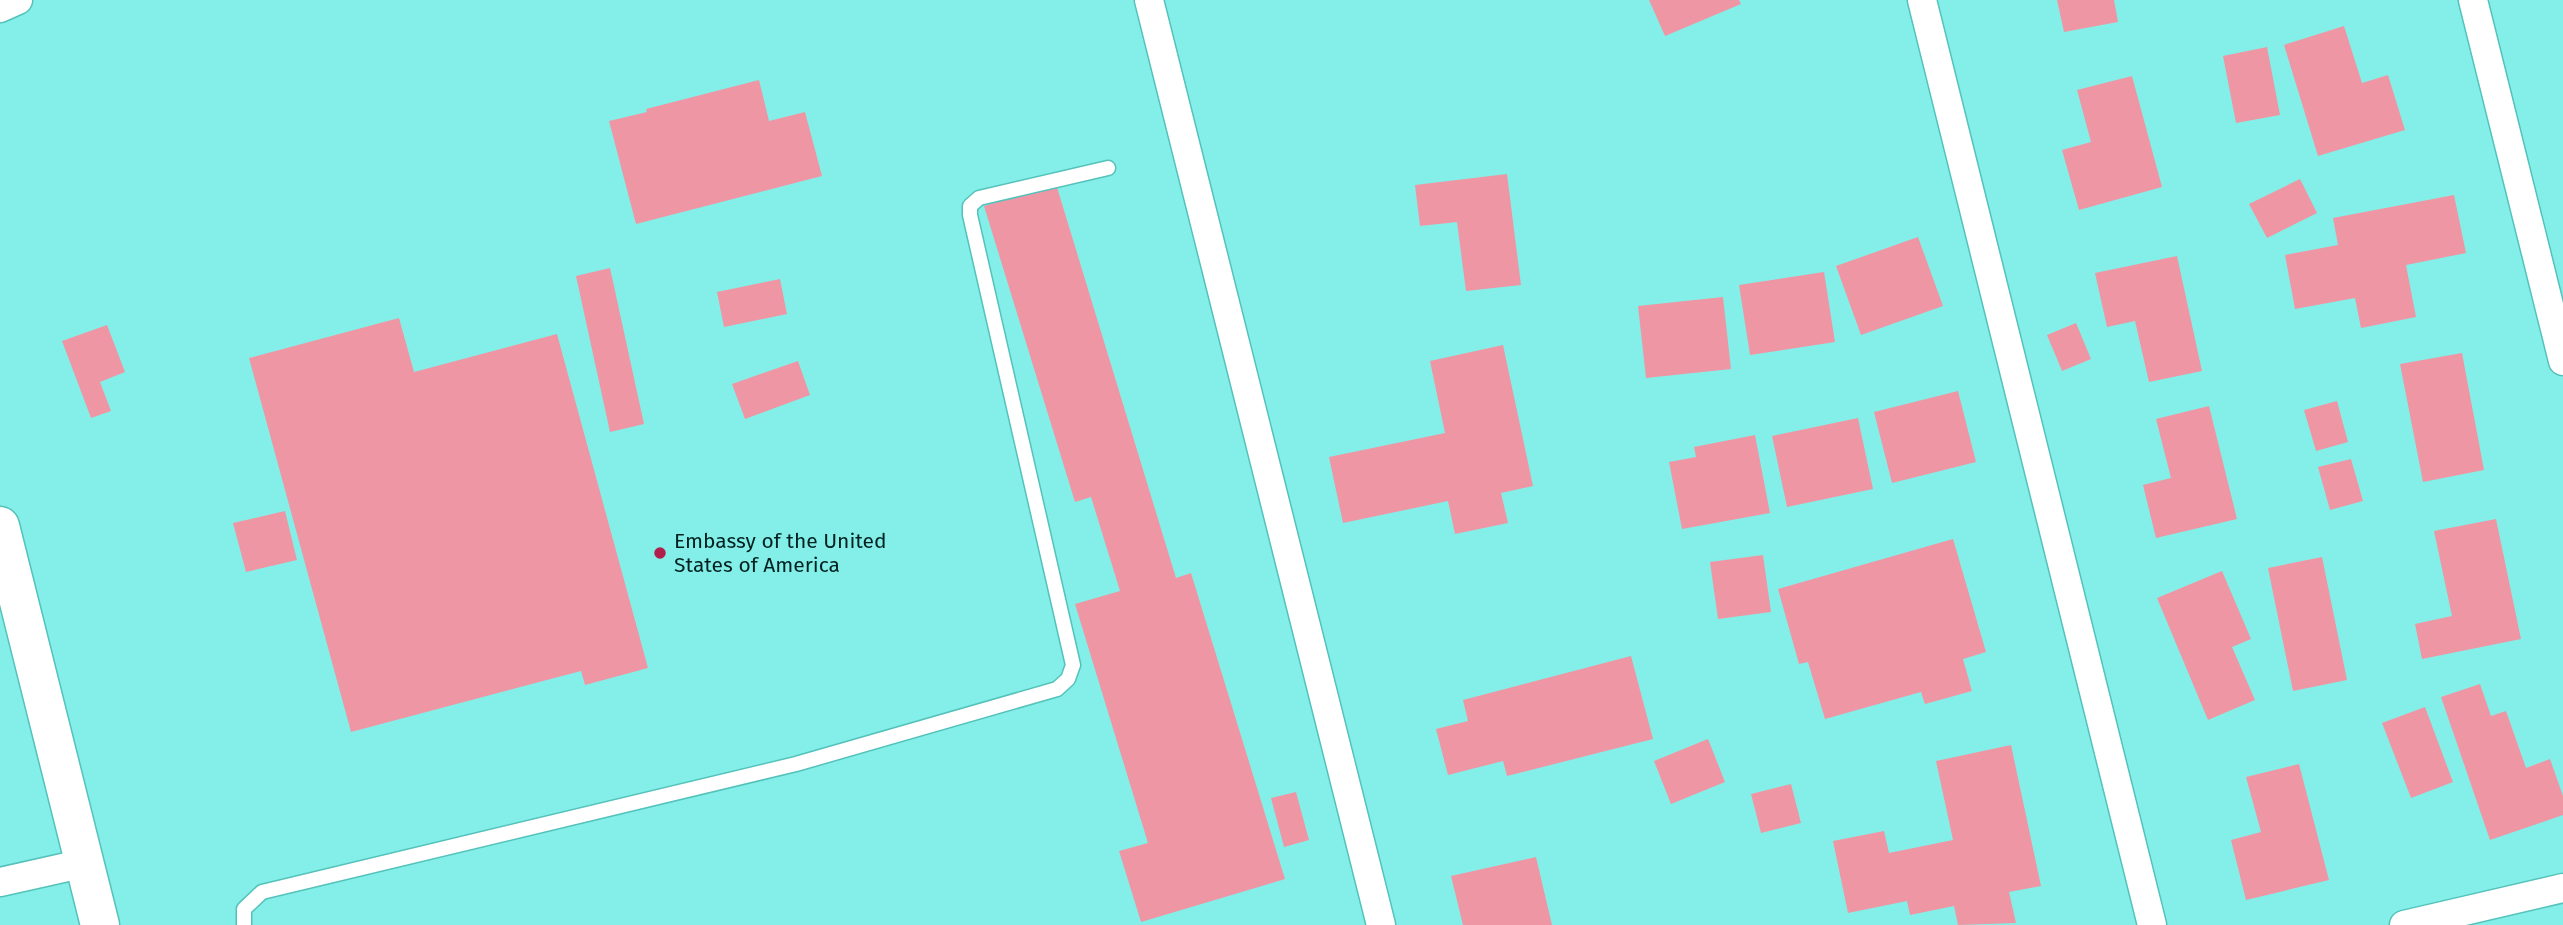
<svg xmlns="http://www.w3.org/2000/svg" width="2563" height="925" font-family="'Fira Sans',sans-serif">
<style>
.building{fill:#ef96a4}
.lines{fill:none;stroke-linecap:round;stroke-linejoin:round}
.lane-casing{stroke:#54c2bb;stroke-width:17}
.street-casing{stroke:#54c2bb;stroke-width:31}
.secondary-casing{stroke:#54c2bb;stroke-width:41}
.lane{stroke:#fff;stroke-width:14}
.street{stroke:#fff;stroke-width:28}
.secondary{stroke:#fff;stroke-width:38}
.poi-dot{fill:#b1204c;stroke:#84efe8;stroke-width:2.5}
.labels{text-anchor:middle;stroke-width:5;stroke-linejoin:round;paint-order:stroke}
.poi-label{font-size:21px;fill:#00211f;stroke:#84efe8;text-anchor:start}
</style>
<rect width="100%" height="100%" fill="#84efe8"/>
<g class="building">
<polygon points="1649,0 1739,0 1741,4 1665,36"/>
<polygon points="2057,0 2114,0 2118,22 2064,32"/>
<polygon points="2344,26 2362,83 2388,75 2405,130 2318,156 2284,45"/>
<polygon points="2267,47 2280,115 2236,123 2223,56"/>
<polygon points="2132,76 2162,187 2079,210 2062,150 2091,142 2077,90"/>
<polygon points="759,80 769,121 805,112 822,176 636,224 609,121 647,112 646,109"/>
<polygon points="1507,174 1521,285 1466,291 1457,222 1420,226 1415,185"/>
<polygon points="2300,179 2317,213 2267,238 2249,204"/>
<polygon points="1056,184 1176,578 1191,573 1285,879 1141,922 1119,851 1148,843 1075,604 1120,591 1091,497 1075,502 984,206"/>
<polygon points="2454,195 2466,253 2406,265 2416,317 2361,328 2355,298 2295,309 2285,255 2338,245 2333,218"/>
<polygon points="1918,237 1943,306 1861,335 1836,266"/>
<polygon points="2177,256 2202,371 2149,382 2135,321 2107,327 2095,273"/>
<polygon points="610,268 644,424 610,432 576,276"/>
<polygon points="1824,272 1835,342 1750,355 1739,285"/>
<polygon points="780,279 787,314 724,327 717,292"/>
<polygon points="1723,297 1731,369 1646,378 1638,306"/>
<polygon points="399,318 414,372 557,334 648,668 585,685 581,671 351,732 249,358"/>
<polygon points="2076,323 2091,359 2062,371 2047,335"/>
<polygon points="107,325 125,372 100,382 111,411 91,418 62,341"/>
<polygon points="1503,345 1533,486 1501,493 1508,523 1455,534 1448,501 1343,523 1329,457 1445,433 1430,361"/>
<polygon points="2462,353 2484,470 2423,482 2400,364"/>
<polygon points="798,361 810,395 745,419 732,384"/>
<polygon points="1958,391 1976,462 1892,483 1874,412"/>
<polygon points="2337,401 2348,442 2316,451 2304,410"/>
<polygon points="2209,406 2237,519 2156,538 2143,485 2171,478 2156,419"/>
<polygon points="1858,418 1873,489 1787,507 1772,436"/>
<polygon points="1755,435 1770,513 1682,529 1669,462 1696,457 1694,447"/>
<polygon points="2351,459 2363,501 2330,510 2318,467"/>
<polygon points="285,511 297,560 246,572 233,523"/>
<polygon points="2496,519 2521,639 2422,659 2415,624 2452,616 2434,531"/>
<polygon points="1953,539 1986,652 1963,659 1972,691 1925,704 1921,692 1825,719 1808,662 1799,664 1778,589"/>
<polygon points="1763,555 1771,612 1718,619 1710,562"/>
<polygon points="2322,557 2347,680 2293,691 2268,568"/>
<polygon points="2222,571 2251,639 2232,647 2255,700 2208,720 2157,598"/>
<polygon points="1631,656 1653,739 1507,776 1503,761 1448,775 1436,729 1468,721 1463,700"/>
<polygon points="2480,684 2491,716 2506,711 2526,768 2550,759 2563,796 2563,815 2490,840 2441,697"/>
<polygon points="2425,707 2453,782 2411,798 2382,723"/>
<polygon points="1708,739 1725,782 1671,804 1654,761"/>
<polygon points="2011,745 2041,886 2009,892 2016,923 1958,925 1954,906 1910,915 1907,901 1848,913 1833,841 1884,831 1889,853 1953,840 1936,761"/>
<polygon points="2299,764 2329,880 2246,900 2231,840 2261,832 2246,777"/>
<polygon points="1791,784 1801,823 1761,833 1751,794"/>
<polygon points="1296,792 1309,840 1284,847 1271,798"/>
<polygon points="1536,857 1552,925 1463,925 1451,876"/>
</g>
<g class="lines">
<defs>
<polyline id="lane" points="244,925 244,909 262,892 796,764 1057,689 1068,679 1073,665 970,215 970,206 979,198 1108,168"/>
<g id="street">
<polyline points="1149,0 1381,925"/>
<polyline points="1922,0 2152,925"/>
<polyline points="2473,0 2563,361"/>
<polyline points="0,8 18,0"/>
<polyline points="0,882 85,863"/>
<polyline points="2404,925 2563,888"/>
</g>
<polyline id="secondary" points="0,526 100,925"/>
</defs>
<use href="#lane" class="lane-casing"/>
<use href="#street" class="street-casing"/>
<use href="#secondary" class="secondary-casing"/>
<use href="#lane" class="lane"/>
<use href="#street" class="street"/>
<use href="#secondary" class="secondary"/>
</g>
<circle class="poi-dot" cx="660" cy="553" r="7"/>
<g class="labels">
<g class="poi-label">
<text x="674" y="548">Embassy of the United<tspan x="674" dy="24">States of America</tspan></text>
</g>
</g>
</svg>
